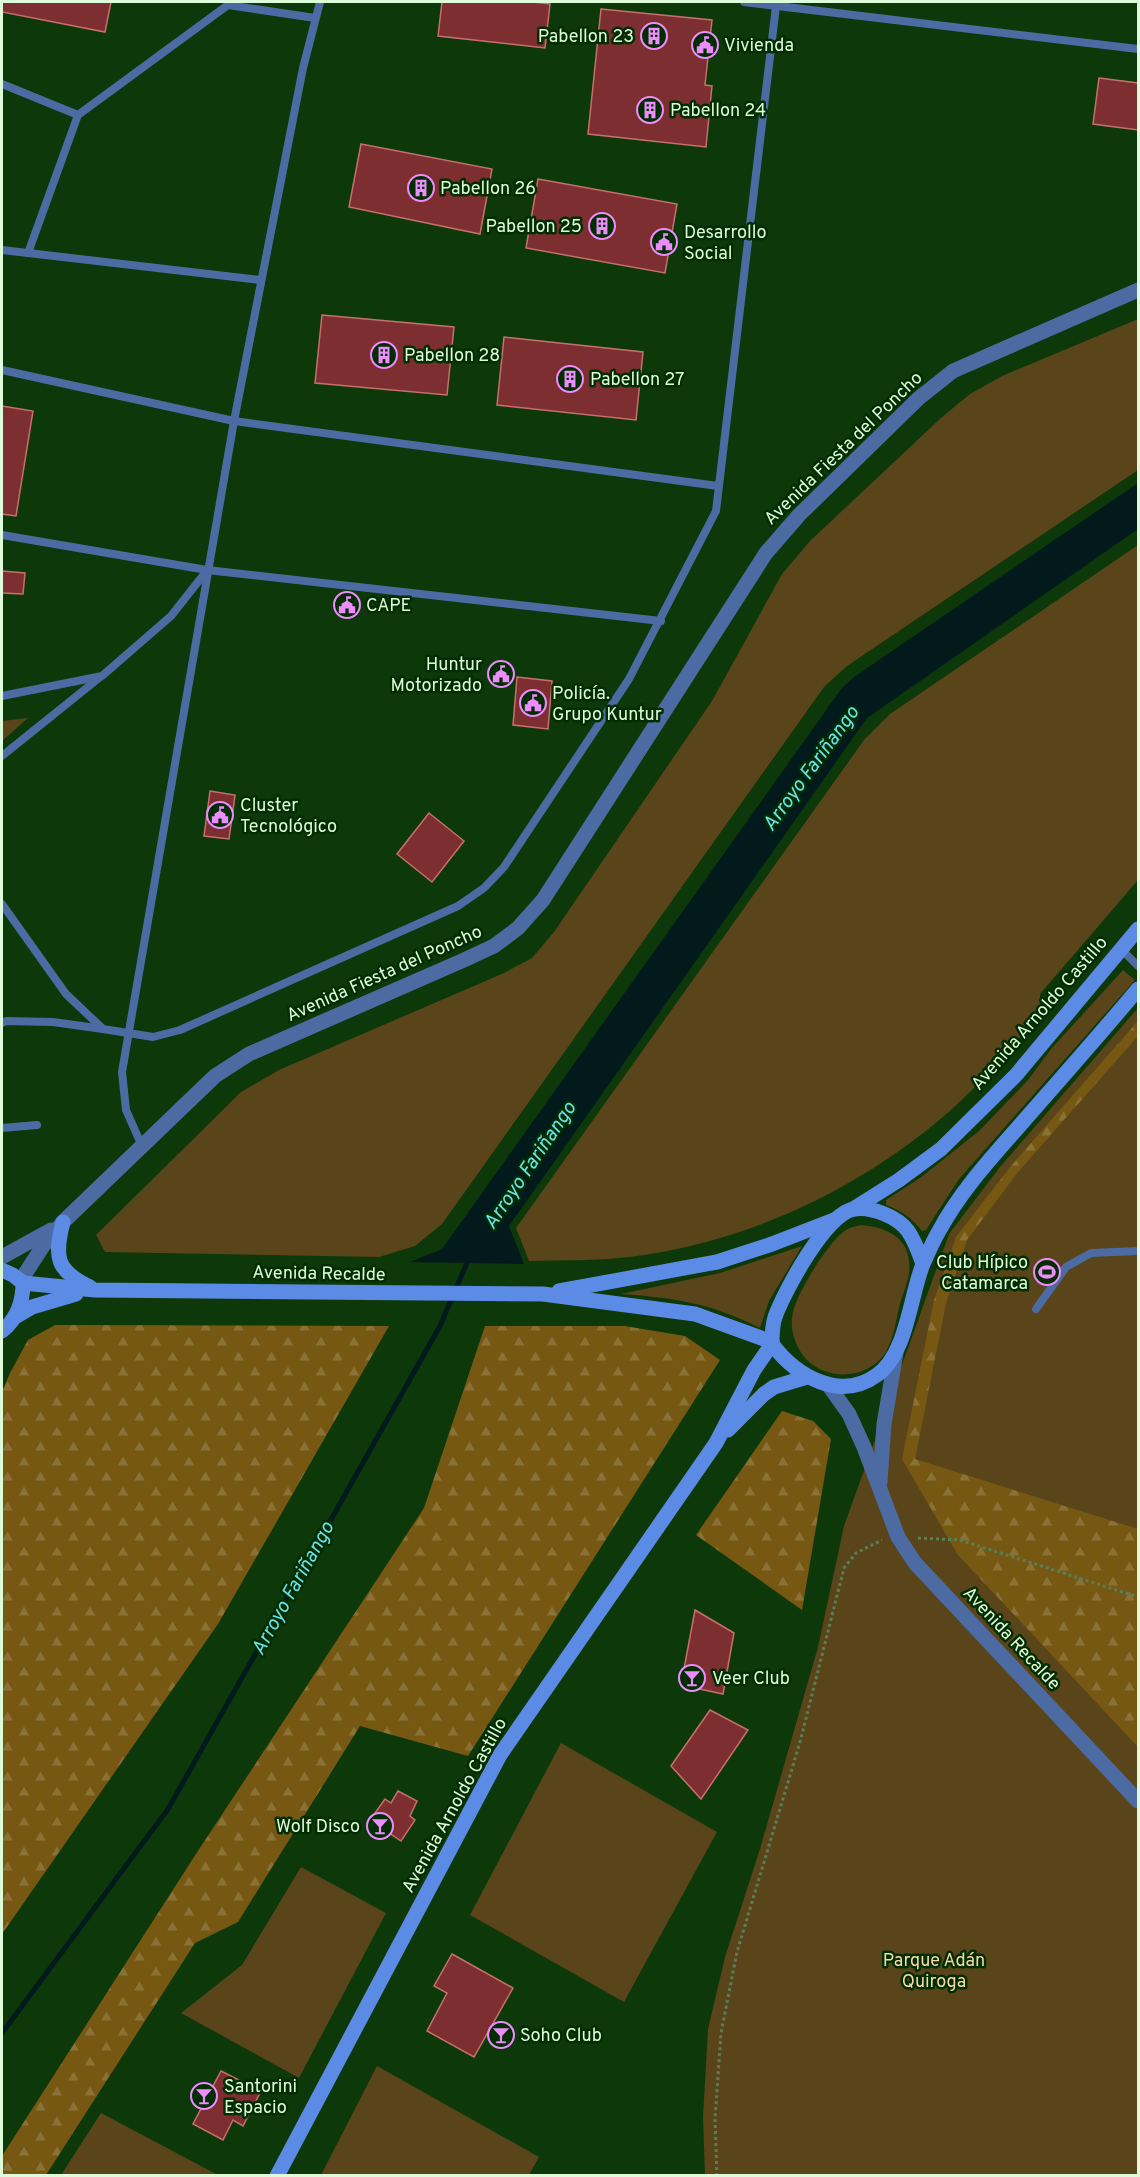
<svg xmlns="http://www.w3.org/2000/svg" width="1140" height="2177" font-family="Overpass,sans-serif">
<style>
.green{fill:#5a441a}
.forest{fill:url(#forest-firs)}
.water{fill:#031a1c}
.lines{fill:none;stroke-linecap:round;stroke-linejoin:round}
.stream{stroke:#031a1c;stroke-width:5}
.building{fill:#7c2e30;stroke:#c6706e;stroke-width:1.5}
.path{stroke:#597f55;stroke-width:3;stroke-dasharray:3 3;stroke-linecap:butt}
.service{stroke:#4c6ba2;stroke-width:8}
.tertiary{stroke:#4c6ba2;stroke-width:15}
.secondary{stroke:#5b8be5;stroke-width:15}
.labels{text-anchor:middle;stroke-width:5;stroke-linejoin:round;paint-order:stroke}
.poi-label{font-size:18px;fill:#defbda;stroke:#022d00;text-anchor:start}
.street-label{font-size:18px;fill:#defbda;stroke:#022d00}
.park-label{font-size:18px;fill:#f6d9a7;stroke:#022d00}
.water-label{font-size:20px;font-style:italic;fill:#68e2eb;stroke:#022d00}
</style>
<defs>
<pattern id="forest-firs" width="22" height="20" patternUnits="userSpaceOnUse" patternTransform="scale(1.5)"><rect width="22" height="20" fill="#775813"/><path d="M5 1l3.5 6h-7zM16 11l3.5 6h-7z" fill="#8a7135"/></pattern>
</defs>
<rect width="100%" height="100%" fill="#0d3809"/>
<g class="green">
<polygon points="1138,319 1138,470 847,666 824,687 442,1224 415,1246 379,1257 105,1252 96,1235 241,1092 279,1070 504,973 532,958 554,932 712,701 782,574 810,541 942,417 970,394 1002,376"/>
<path d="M 1138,545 L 1138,880 L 1040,994 L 1041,1013 C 1010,1049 980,1085 944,1116 C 856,1191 745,1243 629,1257 C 596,1261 562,1260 529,1261 L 516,1228 L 864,740 L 890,714 Z"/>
<polygon points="28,718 2,741 2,721"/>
<path d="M 1123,970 L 1135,980 L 959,1179 L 926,1230 L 922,1231 C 912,1218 902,1211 886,1205 L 886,1200 L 920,1178 L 979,1131 L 1028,1080 L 1051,1049 Z"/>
<polygon points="1138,1008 1138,2175 705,2176 703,2117 708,2029 725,1957 760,1849 818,1647 844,1526 949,1234 1000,1167"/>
<path d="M 861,1225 C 889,1227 913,1240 909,1273 C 908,1283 903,1293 900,1304 C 896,1320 894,1337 886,1352 C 869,1379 828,1382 806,1359 C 795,1346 789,1329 793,1312 C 797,1293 830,1238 848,1229 C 851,1227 857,1226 861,1225 Z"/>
<path d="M 802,1246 L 769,1301 L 760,1328 C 710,1303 676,1298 621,1294 L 720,1273 Z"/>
<polygon points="561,1743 717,1832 624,2002 470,1915"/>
<polygon points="301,1867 386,1913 299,2078 181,2013 242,1965"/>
<polygon points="377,2066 539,2157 529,2175 321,2175"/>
<polygon points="101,2113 218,2175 61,2175"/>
</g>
<g class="forest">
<polygon points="1138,1021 1138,1036 1018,1172 967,1240 946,1303 915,1459 1138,1529 1138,1747 958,1555 902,1459 934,1300 956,1237 1011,1166"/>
<polygon points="55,1325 389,1326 218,1624 2,1934 2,1392 10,1373 28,1340"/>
<polygon points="485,1326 625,1326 685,1336 720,1360 468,1756 360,1726 238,1922 195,1943 46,2175 2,2175 2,2156 194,1857 424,1508"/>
<polygon points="782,1411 813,1421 831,1439 802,1610 696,1535"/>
</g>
<polygon class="water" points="1138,483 1138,529 867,718 509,1226 524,1264 410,1262 442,1249 842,688 854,677"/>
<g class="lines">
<polyline class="stream" points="2,2033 168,1809 440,1326 469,1258"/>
</g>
<g class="building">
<polygon points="2,2 111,2 105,32 2,12"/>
<polygon points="442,2 533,2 550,4 545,48 438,36"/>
<polygon points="601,9 712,20 705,85 712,86 706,147 588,134"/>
<polygon points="1099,78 1138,83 1138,130 1093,124"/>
<polygon points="361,144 492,169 480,234 349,207"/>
<polygon points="538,179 677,204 665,273 526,248"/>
<polygon points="322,315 454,327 447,395 315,383"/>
<polygon points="504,337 643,352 636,420 497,405"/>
<polygon points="2,406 33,411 16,516 2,514"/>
<polygon points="2,571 25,573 23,594 2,593"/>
<polygon points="517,677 552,681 548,729 513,725"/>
<polygon points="210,791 235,795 229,839 204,836"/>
<polygon points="429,813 464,841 432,882 397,854"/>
<polygon points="695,1610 734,1633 723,1694 681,1685"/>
<polygon points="710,1710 748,1730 701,1799 671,1766"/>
<polygon points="398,1791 417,1801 410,1816 415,1820 401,1841 370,1820 385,1799 391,1803"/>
<polygon points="452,1954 513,1988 474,2057 427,2031 447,1993 434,1986"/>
<polygon points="221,2071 261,2091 243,2126 233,2120 223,2140 193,2124"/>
</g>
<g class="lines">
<g class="path">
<polyline points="918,1538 960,1540 1138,1597"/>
<polyline points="717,2176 715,2119 721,2033 737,1952 800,1742 844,1568 856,1553 882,1540"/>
</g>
<g class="service">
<polyline points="744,2 1138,49"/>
<polyline points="228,5 315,18"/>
<polyline points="2,84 78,115"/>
<polyline points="2,250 261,280"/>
<polyline points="28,253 78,115 232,2"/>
<polyline points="2,370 234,421 718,486"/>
<polyline points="2,535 207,570 661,621"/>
<polyline points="2,696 102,676 171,616 205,573"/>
<polyline points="2,756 99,678"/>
<polyline points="2,904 66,994 103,1029 153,1037 180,1030 458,906 484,888 504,867 629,679 716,511 776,6"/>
<polyline points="1121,949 1138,966"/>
<polyline points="2,1023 6,1021 53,1022 103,1029"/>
<polyline points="2,1128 37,1125"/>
<polyline points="142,1146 126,1110 122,1072 234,421 303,68 320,2"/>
<polyline points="1036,1309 1066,1267 1091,1253 1138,1251"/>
</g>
<g class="tertiary">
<polyline points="2,1257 51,1230"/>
<polyline points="21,1280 43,1246 63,1222 215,1076 249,1054 464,960 494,946 518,928 543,900 766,553 799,515 919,398 953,371 1138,290"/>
<polyline points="829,1386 849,1414 864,1447 898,1537 915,1563 1138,1801"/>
<polyline points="880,1482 884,1424 896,1353"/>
</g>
<g class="secondary">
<polyline points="853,1209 899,1180 941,1149 1016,1075 1138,929"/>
<path d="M 63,1222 C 54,1257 56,1271 90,1287"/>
<path d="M 923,1264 C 919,1253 915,1241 908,1231 C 898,1217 871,1206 854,1209 C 826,1213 784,1292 775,1317 C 772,1326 772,1335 772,1344 C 796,1376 840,1402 877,1375 C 907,1354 910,1296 923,1264 C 928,1253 933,1241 939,1231 C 962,1188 996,1153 1028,1116 C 1065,1074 1102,1032 1138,989"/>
<path d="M 2,1270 L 13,1275 L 23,1283 C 23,1302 17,1319 2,1331"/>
<polyline points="23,1283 95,1290 543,1294 695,1314 772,1342"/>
<polyline points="559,1291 717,1262 772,1244 834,1220"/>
<polyline points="15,1317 32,1307 76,1294"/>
<polyline points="728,1430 764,1394 774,1387 807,1377"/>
<polyline points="277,2176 500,1755 716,1443 754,1370 772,1344"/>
</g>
</g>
<defs>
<symbol id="building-ring" viewBox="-11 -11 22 22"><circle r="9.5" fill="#022d00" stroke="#eb8dfb" stroke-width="1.5"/><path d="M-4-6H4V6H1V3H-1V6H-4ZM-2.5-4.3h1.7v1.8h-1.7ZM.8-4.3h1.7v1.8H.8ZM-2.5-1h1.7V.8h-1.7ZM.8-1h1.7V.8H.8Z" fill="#eb8dfb"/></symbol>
<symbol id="civic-ring" viewBox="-11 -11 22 22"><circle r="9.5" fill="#022d00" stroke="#eb8dfb" stroke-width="1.5"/><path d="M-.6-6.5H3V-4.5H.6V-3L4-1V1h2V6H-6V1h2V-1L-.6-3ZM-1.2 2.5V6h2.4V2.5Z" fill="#eb8dfb"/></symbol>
<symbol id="stadium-ring" viewBox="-11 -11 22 22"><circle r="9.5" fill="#022d00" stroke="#eb8dfb" stroke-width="1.5"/><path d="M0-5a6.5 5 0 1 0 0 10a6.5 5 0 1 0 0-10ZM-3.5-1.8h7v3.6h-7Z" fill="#eb8dfb"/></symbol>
<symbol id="bar-ring" viewBox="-11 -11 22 22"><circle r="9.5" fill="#022d00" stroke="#eb8dfb" stroke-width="1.5"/><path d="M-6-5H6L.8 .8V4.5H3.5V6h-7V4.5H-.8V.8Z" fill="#eb8dfb"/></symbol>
</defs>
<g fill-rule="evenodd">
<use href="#building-ring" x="639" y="21" width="30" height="30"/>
<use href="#civic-ring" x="690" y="30" width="30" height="30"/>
<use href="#building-ring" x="635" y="95" width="30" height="30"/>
<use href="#building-ring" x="406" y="173" width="30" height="30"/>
<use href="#building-ring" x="587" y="211" width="30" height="30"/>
<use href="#civic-ring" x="649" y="227" width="30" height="30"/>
<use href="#building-ring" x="369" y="340" width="30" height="30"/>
<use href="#building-ring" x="555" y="364" width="30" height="30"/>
<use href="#civic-ring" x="332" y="590" width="30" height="30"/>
<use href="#civic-ring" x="486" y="659" width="30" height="30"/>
<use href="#civic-ring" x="518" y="688" width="30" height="30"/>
<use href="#civic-ring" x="205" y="800" width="30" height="30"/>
<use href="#stadium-ring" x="1032" y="1257" width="30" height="30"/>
<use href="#bar-ring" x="677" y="1663" width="30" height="30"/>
<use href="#bar-ring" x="365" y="1811" width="30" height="30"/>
<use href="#bar-ring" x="486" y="2020" width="30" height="30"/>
<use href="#bar-ring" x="189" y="2081" width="30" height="30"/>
</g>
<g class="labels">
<g class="poi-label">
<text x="634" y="42" text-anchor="end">Pabellon 23</text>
<text x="724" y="51">Vivienda</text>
<text x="670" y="116">Pabellon 24</text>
<text x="440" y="194">Pabellon 26</text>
<text x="582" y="232" text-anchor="end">Pabellon 25</text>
<text x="684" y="238">Desarrollo<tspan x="684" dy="21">Social</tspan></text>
<text x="404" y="361">Pabellon 28</text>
<text x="590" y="385">Pabellon 27</text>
<text x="366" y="611">CAPE</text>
<text x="482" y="670" text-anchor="end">Huntur<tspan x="482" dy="21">Motorizado</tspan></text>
<text x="552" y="699">Policía.<tspan x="552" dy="21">Grupo Kuntur</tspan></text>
<text x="240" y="811">Cluster<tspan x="240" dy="21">Tecnológico</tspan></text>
<text x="1028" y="1268" text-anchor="end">Club Hípico<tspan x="1028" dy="21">Catamarca</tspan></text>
<text x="712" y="1684">Veer Club</text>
<text x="360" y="1832" text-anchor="end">Wolf Disco</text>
<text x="520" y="2041">Soho Club</text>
<text x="224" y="2092">Santorini<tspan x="224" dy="21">Espacio</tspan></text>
</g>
<g class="street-label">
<text transform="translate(843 448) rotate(-44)" y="6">Avenida Fiesta del Poncho</text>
<text transform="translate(384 973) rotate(-24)" y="6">Avenida Fiesta del Poncho</text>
<text transform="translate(1039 1013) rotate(-49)" y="6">Avenida Arnoldo Castillo</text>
<text transform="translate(319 1273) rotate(1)" y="6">Avenida Recalde</text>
<text transform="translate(1012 1638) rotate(47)" y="6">Avenida Recalde</text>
<text transform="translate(454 1805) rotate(-61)" y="6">Avenida Arnoldo Castillo</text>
</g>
<g class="park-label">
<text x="934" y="1966">Parque Adán<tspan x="934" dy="21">Quiroga</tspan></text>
</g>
<g class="water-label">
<text transform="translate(810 768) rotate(-54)" y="7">Arroyo Fariñango</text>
<text transform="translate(529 1165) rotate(-56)" y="7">Arroyo Fariñango</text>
<text transform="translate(292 1588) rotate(-61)" y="7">Arroyo Fariñango</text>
</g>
</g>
<rect width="1140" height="2177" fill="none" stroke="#defbda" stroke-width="6"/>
</svg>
